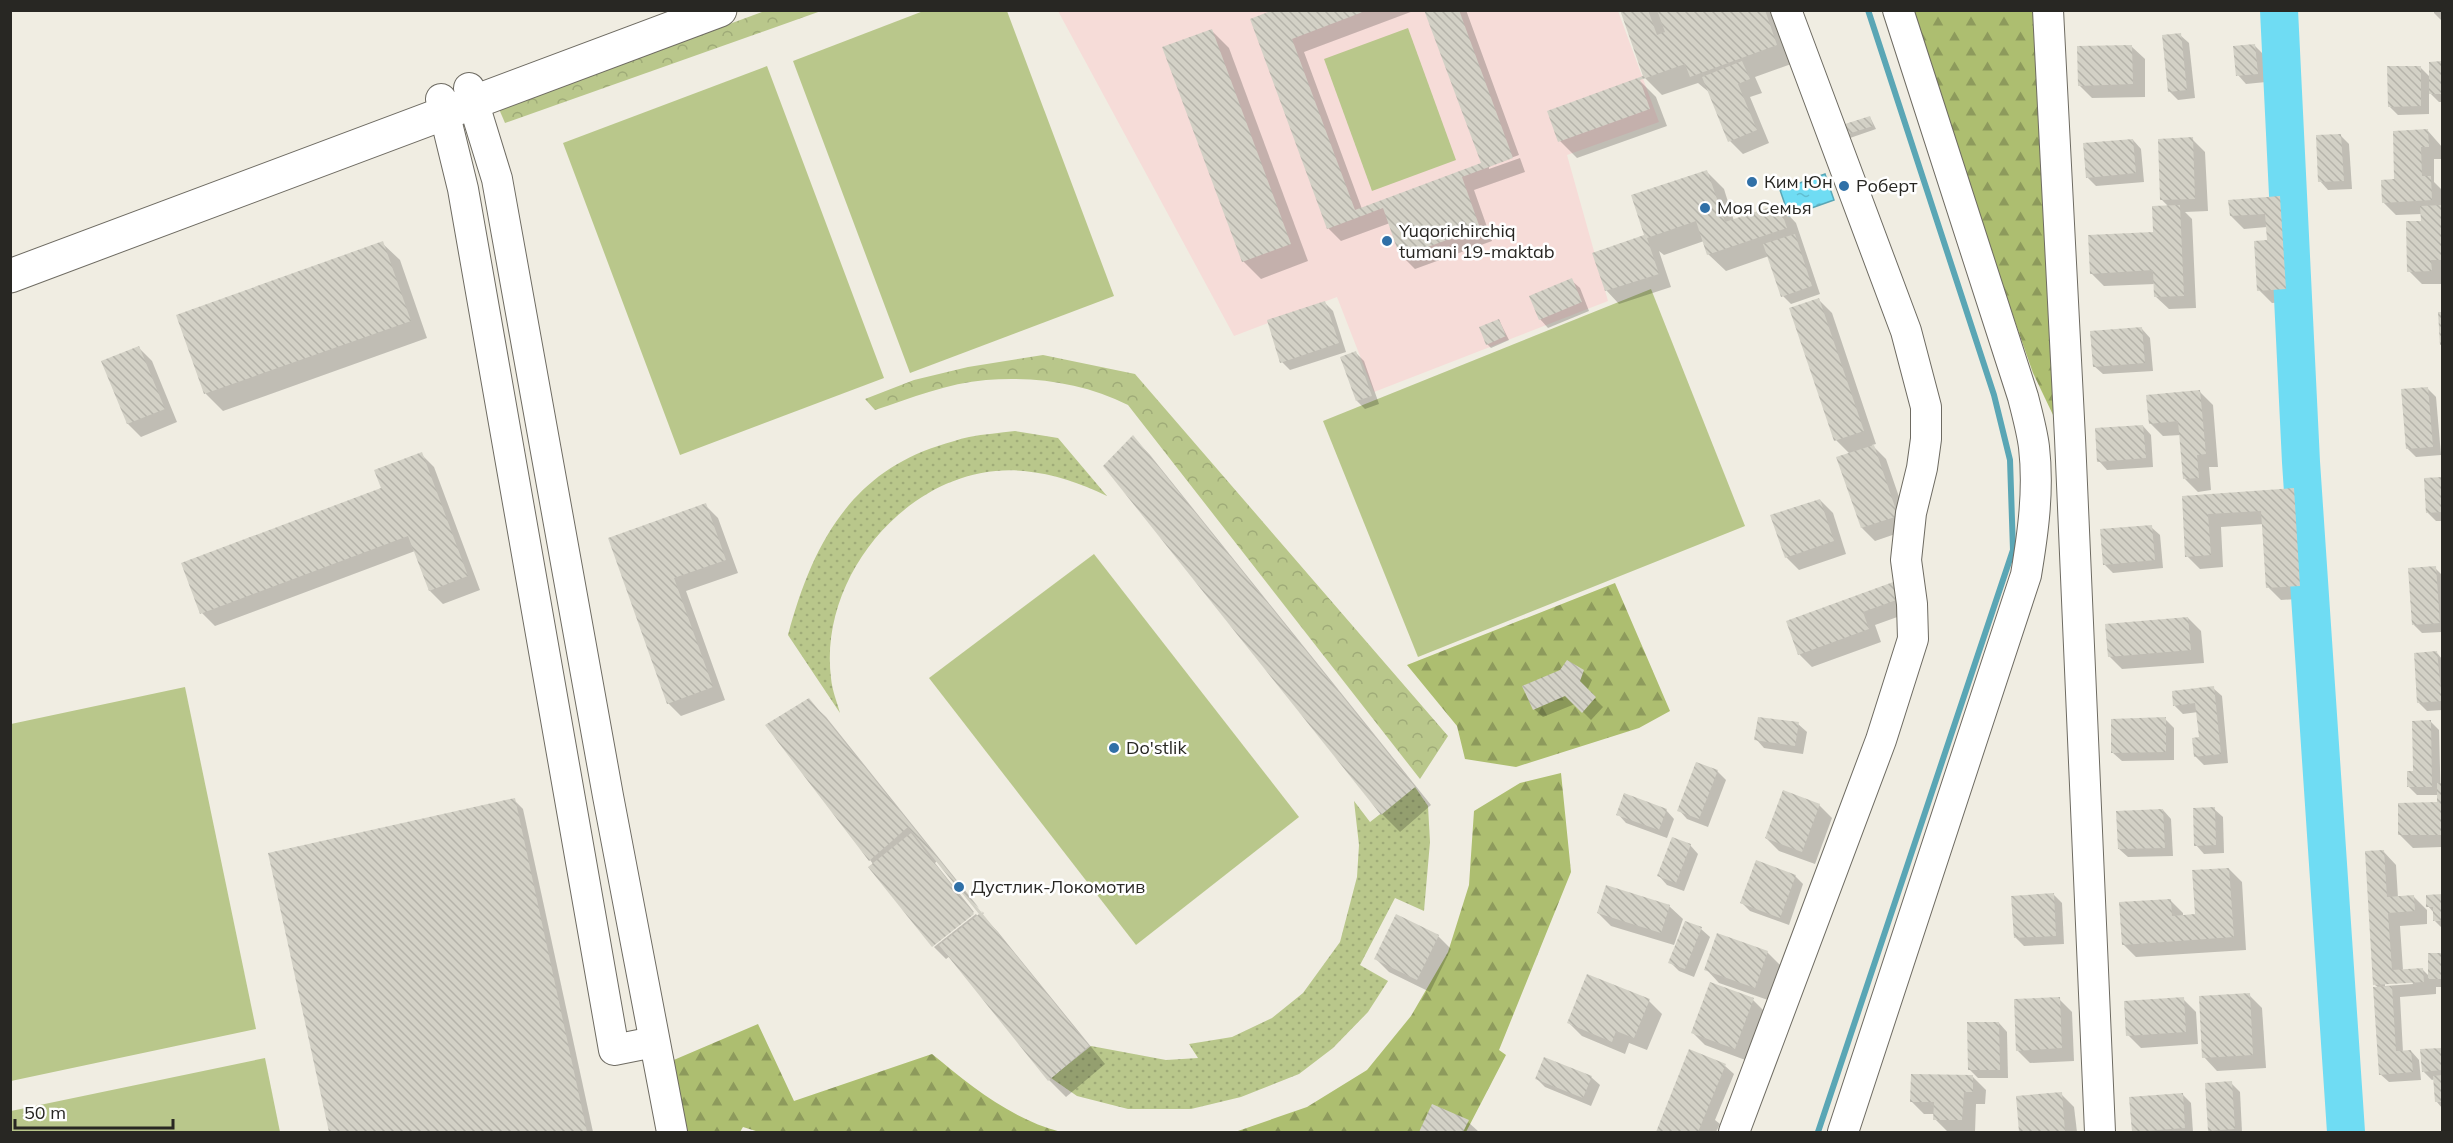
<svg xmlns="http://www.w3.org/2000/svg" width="2453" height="1143" font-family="Mulish,sans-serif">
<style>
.education{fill:#f6dcd8}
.grass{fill:url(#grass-dots)}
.forest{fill:url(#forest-firs)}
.park{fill:url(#park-crowns)}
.garden{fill:#b9c78b}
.water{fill:url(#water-ripples);stroke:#5aa6b5;stroke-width:1.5}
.shadow{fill:#0003;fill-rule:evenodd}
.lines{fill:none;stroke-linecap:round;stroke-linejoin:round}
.stream{stroke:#5aa6b5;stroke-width:6}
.river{stroke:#6fdcf3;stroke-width:38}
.building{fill:url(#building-back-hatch)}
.minor-casing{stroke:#6e6b62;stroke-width:32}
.major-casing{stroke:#6e6b62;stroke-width:35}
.minor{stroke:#fff;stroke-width:30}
.major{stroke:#fff;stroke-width:33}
.poi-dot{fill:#3070a7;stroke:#fff;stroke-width:2}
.labels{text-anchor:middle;stroke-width:5;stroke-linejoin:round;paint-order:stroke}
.poi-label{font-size:18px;fill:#282723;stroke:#fff;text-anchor:start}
</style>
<defs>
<pattern id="grass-dots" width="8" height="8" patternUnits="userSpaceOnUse" patternTransform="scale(1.5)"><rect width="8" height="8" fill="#b9c78b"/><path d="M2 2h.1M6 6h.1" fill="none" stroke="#9fab78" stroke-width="1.8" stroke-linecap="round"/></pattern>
<pattern id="forest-firs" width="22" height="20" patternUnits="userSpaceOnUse" patternTransform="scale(1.5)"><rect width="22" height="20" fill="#adbe70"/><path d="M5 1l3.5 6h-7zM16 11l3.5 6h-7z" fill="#8d9a5c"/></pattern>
<pattern id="park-crowns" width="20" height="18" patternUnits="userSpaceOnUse" patternTransform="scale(1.5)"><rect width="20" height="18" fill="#b9c78b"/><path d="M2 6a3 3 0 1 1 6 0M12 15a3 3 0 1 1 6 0" fill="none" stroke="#9fab78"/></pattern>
<pattern id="water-ripples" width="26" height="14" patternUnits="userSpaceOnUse" patternTransform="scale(1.5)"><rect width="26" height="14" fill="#6fdcf3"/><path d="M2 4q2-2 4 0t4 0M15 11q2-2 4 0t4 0" fill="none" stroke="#60bdd0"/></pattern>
<pattern id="building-back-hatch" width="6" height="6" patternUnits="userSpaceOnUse" patternTransform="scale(1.5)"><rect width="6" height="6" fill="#d3d1c6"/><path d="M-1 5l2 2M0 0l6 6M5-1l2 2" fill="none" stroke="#b5b3aa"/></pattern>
</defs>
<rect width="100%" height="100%" fill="#f0ede2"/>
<polygon class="education" points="1058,11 1618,11 1659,122 1567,155 1608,301 1374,392 1337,297 1234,336"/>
<g class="grass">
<path d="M 1015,431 L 1058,438 L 1107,496 C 1080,483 1054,474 1024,471 C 915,461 818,572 831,678 C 832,690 837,702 840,713 L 788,635 C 811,549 848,475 938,446 C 948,443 959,439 969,437 C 984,434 1000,433 1015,431 Z"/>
<polygon points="1415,787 1428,806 1430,842 1424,911 1395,898 1360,965 1388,981 1368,1012 1333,1048 1299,1074 1241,1097 1191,1109 1128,1109 1077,1096 1051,1078 1091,1046 1166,1060 1198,1058 1189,1044 1232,1037 1272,1018 1303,993 1340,942 1357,877 1359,845 1354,801 1370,822"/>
</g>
<g class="forest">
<polygon points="1911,11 2036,11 2054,417 2033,373 1986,239"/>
<polygon points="1615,583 1670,711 1639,728 1516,767 1465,759 1457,726 1407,665"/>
<polygon points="1561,773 1571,872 1499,1050 1506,1055 1466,1132 1235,1132 1307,1107 1367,1070 1411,1016 1448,952 1469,885 1474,811 1520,783"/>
<path d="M 758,1024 L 794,1101 L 932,1054 C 971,1086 1011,1119 1061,1132 L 759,1132 L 743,1127 L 740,1132 L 668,1132 L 655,1068 Z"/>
</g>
<g class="park">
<polygon points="765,11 821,11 505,123 499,109"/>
<path d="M 1043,355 L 1135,374 L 1448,736 L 1420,779 L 1128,405 C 1085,383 1034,376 986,380 C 948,383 911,398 875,410 L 865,399 L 914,380 L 968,367 Z"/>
</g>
<g class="garden">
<polygon points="926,10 1007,11 1114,296 910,373 793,61"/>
<polygon points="1408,28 1456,160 1372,191 1324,59"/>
<polygon points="767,66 884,378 680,455 563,143"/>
<polygon points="1651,289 1745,526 1418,657 1323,421"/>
<polygon points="1094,554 1299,817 1136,945 929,678"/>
<polygon points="185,687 256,1029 11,1081 11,724"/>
<polygon points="265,1058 280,1132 11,1132 11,1111"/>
</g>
<polygon class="water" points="1825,174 1834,200 1789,216 1780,190"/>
<g class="shadow">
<polygon points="1278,10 1416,10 1304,52 1362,209 1483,164 1426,10 1466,10 1519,155 1489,166 1489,169 1520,158 1525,172 1474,190 1492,241 1415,269 1402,256 1390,223 1341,241 1328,228"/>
<polygon points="1621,10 1775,10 1794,63 1755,77 1762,93 1750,97 1769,143 1743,154 1730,141 1710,93 1698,83 1662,95 1645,78"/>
<polygon points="2434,10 2442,10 2442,21 2434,13"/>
<polygon points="1212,31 1229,48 1308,261 1261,279 1243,261"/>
<polygon points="2180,35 2189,43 2195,98 2178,100 2170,92"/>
<polygon points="2131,46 2145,59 2145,97 2092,98 2079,85"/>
<polygon points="2255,46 2263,54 2266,82 2246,84 2238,75"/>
<polygon points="2430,63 2442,63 2442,102 2439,102 2429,92 2429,114 2398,115 2389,106 2420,67 2430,77"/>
<polygon points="1639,80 1656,97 1667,126 1577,158 1560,141"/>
<polygon points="1870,117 1876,129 1850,138 1847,134"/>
<polygon points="2428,131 2442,147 2442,181 2442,159 2434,159 2434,182 2442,190 2442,284 2422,284 2409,271 2422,222 2422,214 2396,215 2383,202"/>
<polygon points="2341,136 2349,144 2352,189 2328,190 2320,181"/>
<polygon points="2192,139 2205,152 2208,211 2185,212 2192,219 2196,308 2169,309 2155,296 2155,284 2104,286 2091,273 2154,233 2169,207 2162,200"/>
<polygon points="2133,140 2141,149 2144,182 2096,186 2087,177"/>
<polygon points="1706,171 1724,189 1734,221 1779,205 1796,223 1820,294 1791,304 1783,296 1769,256 1726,271 1708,254 1704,241 1664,255 1659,251 1671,287 1619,304 1606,290 1646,236"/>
<polygon points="2279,198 2292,211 2298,301 2272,303 2259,290 2268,241 2267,227 2244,229 2231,216"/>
<polygon points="382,243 400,260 427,338 223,411 206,394 178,315"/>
<polygon points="1571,280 1580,288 1589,311 1548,328 1540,319"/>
<polygon points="1819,300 1832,313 1876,444 1872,445 1886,459 1910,529 1875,541 1862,528 1850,454 1836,440"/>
<polygon points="1325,303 1333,311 1346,352 1290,370 1282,362"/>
<polygon points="1499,320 1509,340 1491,348 1487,344"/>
<polygon points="2142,329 2150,338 2153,371 2103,374 2094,366"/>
<polygon points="139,348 152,361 177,422 141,437 128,424 103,362"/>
<polygon points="1356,353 1364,361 1379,404 1365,409 1357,401"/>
<polygon points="2428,389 2436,397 2441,455 2416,457 2407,448"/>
<polygon points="2200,392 2213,405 2218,467 2209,467 2211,490 2198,492 2185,479 2181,435 2163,436 2150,423"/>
<polygon points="2143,426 2151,435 2153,467 2107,470 2099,461"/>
<polygon points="1133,437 1150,455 1431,805 1400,832 1382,814 1105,466"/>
<polygon points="421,454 434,467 480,590 443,604 430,591 415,551 215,626 202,613 383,489"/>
<polygon points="2442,479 2442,521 2436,521 2428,513 2426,480"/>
<polygon points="2293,490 2306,503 2312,598 2281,600 2268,587 2264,524 2221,527 2223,567 2200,569 2187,556 2183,497"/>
<polygon points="1820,500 1833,513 1846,554 1799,570 1786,557"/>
<polygon points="705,505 718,518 738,573 686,591 725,700 681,716 668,703 610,539"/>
<polygon points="2151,527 2160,535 2163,568 2113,573 2104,564"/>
<polygon points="2435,568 2442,575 2442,632 2422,633 2414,625"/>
<polygon points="1896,583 1914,611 1875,625 1881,642 1812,667 1799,654"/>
<polygon points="2188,618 2201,631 2204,663 2122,669 2109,656"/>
<polygon points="2437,653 2442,659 2442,710 2427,711 2418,702"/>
<polygon points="1583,671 1592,680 1587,691 1603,707 1591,720 1575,704 1543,717 1534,709"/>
<polygon points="2213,688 2222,696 2228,763 2204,765 2196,757 2200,738 2198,712 2183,714 2174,705"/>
<polygon points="808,700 826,717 979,908 966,896 937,861 935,863 974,912 932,945 870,860"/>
<polygon points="2165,719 2174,728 2174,760 2122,761 2113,753"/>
<polygon points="2431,722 2439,730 2442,847 2413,848 2400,835 2439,803 2439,795 2417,795 2409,787"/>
<polygon points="1798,724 1807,732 1803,754 1764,748 1756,739"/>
<polygon points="1717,771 1726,780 1708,827 1687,819 1679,810"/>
<polygon points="514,800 523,809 593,1132 331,1132 270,854"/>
<polygon points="1819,805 1832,818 1815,864 1779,851 1766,838"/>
<polygon points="2214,809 2223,817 2224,853 2204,854 2196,845"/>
<polygon points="1666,810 1674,819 1667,838 1626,823 1618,814"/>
<polygon points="2163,810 2171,819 2173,856 2128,857 2119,849"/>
<polygon points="1690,845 1698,854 1684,891 1667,885 1659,876"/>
<path d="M 2383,851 L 2396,865 L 2398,898 L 2414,897 L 2427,910 L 2427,924 L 2400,926 L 2403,970 L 2422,969 L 2429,976 L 2429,954 L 2442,954 L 2442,987 L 2436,987 L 2436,994 L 2400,997 L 2403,1052 L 2411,1051 L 2419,1060 L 2421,1080 L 2389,1082 L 2380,1074 L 2379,988 L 2375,985 ZM 2412,981 L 2413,984 L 2385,986 L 2385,983 Z"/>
<polygon points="2229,869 2242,882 2246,950 2136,957 2123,944 2170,900 2183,913 2183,916 2197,915"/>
<polygon points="1795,876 1803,884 1789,925 1750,911 1742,903"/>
<polygon points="2053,894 2062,903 2064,944 2024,946 2016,938"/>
<polygon points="2442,895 2442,928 2435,921 2434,913 2428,906 2428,896"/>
<polygon points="1669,906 1683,919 1674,945 1611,926 1598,913"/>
<polygon points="981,911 984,913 982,915 998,932 1105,1064 1066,1097 1049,1080 950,956 946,959 934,947 976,914 978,917 983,913"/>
<polygon points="1701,929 1710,937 1694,977 1679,971 1670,962"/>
<polygon points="1438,936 1451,949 1430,992 1389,972 1376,959"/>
<polygon points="1767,952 1780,965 1768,1000 1719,983 1706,969"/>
<polygon points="2249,995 2262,1008 2266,1068 2217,1071 2204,1057"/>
<polygon points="2059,999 2072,1012 2074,1061 2030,1063 2017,1050"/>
<polygon points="2183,999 2196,1012 2198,1044 2141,1048 2128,1035"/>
<polygon points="1753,1000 1766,1013 1748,1061 1705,1045 1692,1032"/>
<polygon points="1649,1001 1662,1014 1647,1050 1629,1043 1625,1054 1582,1036 1569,1023"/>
<polygon points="1999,1023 2007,1032 2008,1078 1978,1078 1970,1070"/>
<polygon points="2442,1049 2442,1108 2437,1102 2435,1079 2432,1080 2423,1071 2422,1051"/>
<polygon points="1690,1051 1725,1066 1734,1074 1715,1120 1720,1124 1716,1132 1657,1132"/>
<polygon points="1591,1077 1600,1085 1591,1106 1545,1087 1537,1079"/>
<polygon points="1973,1077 1986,1090 1985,1104 1976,1104 1975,1132 1948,1132 1935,1119 1935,1114 1924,1114 1911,1101"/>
<polygon points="2231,1083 2240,1092 2242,1132 2212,1132 2210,1131"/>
<polygon points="2061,1094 2074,1107 2077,1132 2021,1132 2018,1097"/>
<polygon points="2182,1094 2191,1103 2193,1132 2133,1131"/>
<polygon points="1433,1106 1468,1122 1479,1132 1421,1132"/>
</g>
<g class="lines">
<polyline class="stream" points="1818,1132 2013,550 2010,460 1994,395 1868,10"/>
<polyline class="river" points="2279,10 2301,462 2346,1132"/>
</g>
<g class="building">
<polygon points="1273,10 1368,10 1292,39 1355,210 1481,163 1424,10 1459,10 1513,158 1462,177 1480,228 1400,257 1383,208 1327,229 1250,19"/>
<polygon points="1620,10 1648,10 1657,35 1665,32 1657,10 1765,10 1777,45 1690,77 1685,64 1640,80 1650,109 1558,142 1547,111 1643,76"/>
<polygon points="1212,29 1291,244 1242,262 1162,47"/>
<polygon points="2181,33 2187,90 2168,92 2162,35"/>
<polygon points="2255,44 2258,74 2236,76 2233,46"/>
<polygon points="2132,45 2133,84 2078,86 2077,46"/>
<polygon points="1742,61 1750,79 1738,84 1757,130 1728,142 1702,77"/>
<polygon points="2442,61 2442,94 2429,94 2429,62"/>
<polygon points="2387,66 2421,66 2421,106 2388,107"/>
<polygon points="1870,116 1873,126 1845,135 1842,125"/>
<polygon points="2428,129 2429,147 2421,147 2422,176 2431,176 2432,200 2382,203 2381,180 2394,179 2393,131"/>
<polygon points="2341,134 2344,181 2318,182 2316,135"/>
<polygon points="2193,137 2195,199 2160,200 2158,139"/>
<polygon points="2133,139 2136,173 2086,178 2083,143"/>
<polygon points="1707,170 1725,222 1779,204 1787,228 1707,255 1696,221 1647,238 1659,274 1605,291 1592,253 1644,235 1631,195"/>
<polygon points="2280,196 2286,289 2257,291 2254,241 2267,240 2265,214 2230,216 2228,200"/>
<polygon points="2180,205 2184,296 2154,297 2153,270 2090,274 2088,235 2153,232 2152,206"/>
<polygon points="2442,205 2442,260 2431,260 2432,271 2407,272 2406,221 2421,221 2420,206"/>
<polygon points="1795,234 1812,286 1781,297 1763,244"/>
<polygon points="383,241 411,321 204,394 176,315"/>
<polygon points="1572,278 1582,302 1539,320 1529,296"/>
<polygon points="1819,298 1864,431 1834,441 1789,308"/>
<polygon points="1325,301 1339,343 1280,363 1267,320"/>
<polygon points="2438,312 2442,312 2442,345 2440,345"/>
<polygon points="1499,319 1506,336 1486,345 1479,327"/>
<polygon points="2142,327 2145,363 2093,367 2090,331"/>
<polygon points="139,346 165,409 127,424 101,361"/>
<polygon points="1356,351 1372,396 1356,401 1340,357"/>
<polygon points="2428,387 2433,447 2406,449 2401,389"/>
<polygon points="2200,390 2206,454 2197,455 2199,478 2183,479 2178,421 2149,424 2146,395"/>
<polygon points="2143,425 2146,458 2097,462 2095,428"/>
<polygon points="1133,435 1415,787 1381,815 1103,466"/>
<polygon points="1874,445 1898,516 1861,528 1836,457"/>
<polygon points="422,452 468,576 429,591 408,536 200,614 181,563 381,488 374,470"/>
<polygon points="2442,477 2442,512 2426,513 2424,478"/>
<polygon points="2294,488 2300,586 2266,588 2261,511 2208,514 2211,555 2185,557 2182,496"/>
<polygon points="1820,499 1834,541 1785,558 1770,515"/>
<polygon points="706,503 726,560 674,578 713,687 667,704 608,538"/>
<polygon points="2152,525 2155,560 2103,565 2100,529"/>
<polygon points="2436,566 2440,623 2412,625 2408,568"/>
<polygon points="1896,581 1902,598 1863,612 1869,629 1798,655 1786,621"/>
<polygon points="2188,617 2191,650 2108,657 2105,624"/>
<polygon points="2437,651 2442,701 2417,703 2414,653"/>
<polygon points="1567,660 1584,670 1580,681 1596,697 1582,713 1565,696 1533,710 1522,686 1560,670"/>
<polygon points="2214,686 2221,754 2194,757 2192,738 2199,737 2195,703 2173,706 2172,691"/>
<polygon points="809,698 1089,1046 1048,1081 939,945 979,914 908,827 869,861 765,725"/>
<polygon points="1758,717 1799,722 1795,746 1754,740"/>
<polygon points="2166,717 2166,752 2111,753 2111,719"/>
<polygon points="2431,720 2432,787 2407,787 2407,771 2413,771 2412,721"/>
<polygon points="1696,762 1718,770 1699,819 1677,811"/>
<polygon points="2437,783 2442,783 2442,835 2398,835 2398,803 2437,802"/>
<polygon points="1783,790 1820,804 1802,852 1765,838"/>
<polygon points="1624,793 1667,809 1659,830 1616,815"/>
<polygon points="515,798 587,1132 329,1132 268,853"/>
<polygon points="2215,807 2216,845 2194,846 2193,808"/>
<polygon points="2163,809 2165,848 2118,849 2116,811"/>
<polygon points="911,833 974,914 932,947 868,867"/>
<polygon points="1672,837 1691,844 1676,883 1657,876"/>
<polygon points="2384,850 2387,897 2414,895 2415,911 2388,913 2392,970 2423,968 2424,982 2373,985 2365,851"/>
<polygon points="1756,860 1796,875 1780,918 1740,903"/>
<polygon points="2229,868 2234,937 2122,945 2119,902 2171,899 2172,916 2195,914 2192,870"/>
<polygon points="1606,885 1670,905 1661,933 1597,913"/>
<polygon points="2054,893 2056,936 2014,938 2011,896"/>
<polygon points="2442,894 2442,921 2433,921 2433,907 2426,907 2426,895"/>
<polygon points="1396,914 1439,935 1417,980 1374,959"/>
<polygon points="1685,921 1702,927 1685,969 1668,963"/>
<polygon points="1717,933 1768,951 1755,988 1704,970"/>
<rect x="2428" y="953" width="14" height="26"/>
<polygon points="1587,974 1650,999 1634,1038 1616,1031 1612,1042 1567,1023"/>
<polygon points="1710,982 1754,998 1735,1049 1691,1033"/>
<polygon points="2392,986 2396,1051 2411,1050 2413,1072 2379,1075 2373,987"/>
<polygon points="2250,993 2253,1055 2202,1058 2199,996"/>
<polygon points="2060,997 2062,1048 2016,1051 2014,999"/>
<polygon points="2184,997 2186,1032 2126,1036 2124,1001"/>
<polygon points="1967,1022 1999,1022 2000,1070 1968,1070"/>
<polygon points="2442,1048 2442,1070 2422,1072 2420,1049"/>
<polygon points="1689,1049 1726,1064 1698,1132 1656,1132"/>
<polygon points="1544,1057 1592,1076 1583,1098 1535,1079"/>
<polygon points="1911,1074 1973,1075 1973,1092 1964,1092 1962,1120 1933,1120 1934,1102 1910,1102"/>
<polygon points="2442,1075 2442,1102 2435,1102 2433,1076"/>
<polygon points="2232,1081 2235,1129 2208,1131 2205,1083"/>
<polygon points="2062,1092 2065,1132 2019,1132 2016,1096"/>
<polygon points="2183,1093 2185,1128 2132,1132 2129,1097"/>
<polygon points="1432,1104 1469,1120 1463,1132 1419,1132"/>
</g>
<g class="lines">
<defs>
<g id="minor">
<polyline points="2048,10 2070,438 2100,1132"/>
<polyline points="469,88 497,179 608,796 672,1132"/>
<polyline points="441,99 463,189 614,1050 654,1042"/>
<polyline points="1734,1132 1881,740 1913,639 1912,604 1906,560 1911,513 1922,468 1926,439 1926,407 1906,331 1786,10"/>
<path d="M 1843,1132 L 2026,575 C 2033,533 2039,490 2034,447 C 2032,431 2027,413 2023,397 L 1898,10"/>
</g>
<polyline id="major" points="10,276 720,10"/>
</defs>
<use href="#minor" class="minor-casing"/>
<use href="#major" class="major-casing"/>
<use href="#minor" class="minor"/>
<use href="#major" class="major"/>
</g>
<g class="poi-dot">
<circle cx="1752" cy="182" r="6"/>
<circle cx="1844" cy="186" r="6"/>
<circle cx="1705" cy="208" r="6"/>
<circle cx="1387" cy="241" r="6"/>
<circle cx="1114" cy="748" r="6"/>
<circle cx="959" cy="887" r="6"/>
</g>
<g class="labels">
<g class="poi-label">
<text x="1764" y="188">Ким Юн</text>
<text x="1856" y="192">Роберт</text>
<text x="1717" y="214">Моя Семья</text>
<text x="1399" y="237">Yuqorichirchiq<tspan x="1399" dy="21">tumani 19-maktab</tspan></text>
<text x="1126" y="754">Do'stlik</text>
<text x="971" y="893">Дустлик-Локомотив</text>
</g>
</g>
<rect width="2453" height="1143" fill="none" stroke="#282723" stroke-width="24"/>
<path d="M15 1119v9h158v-9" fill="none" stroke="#282723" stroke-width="3"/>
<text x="24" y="1119" font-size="18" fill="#282723" stroke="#ffffff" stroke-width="4.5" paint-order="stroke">50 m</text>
</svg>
